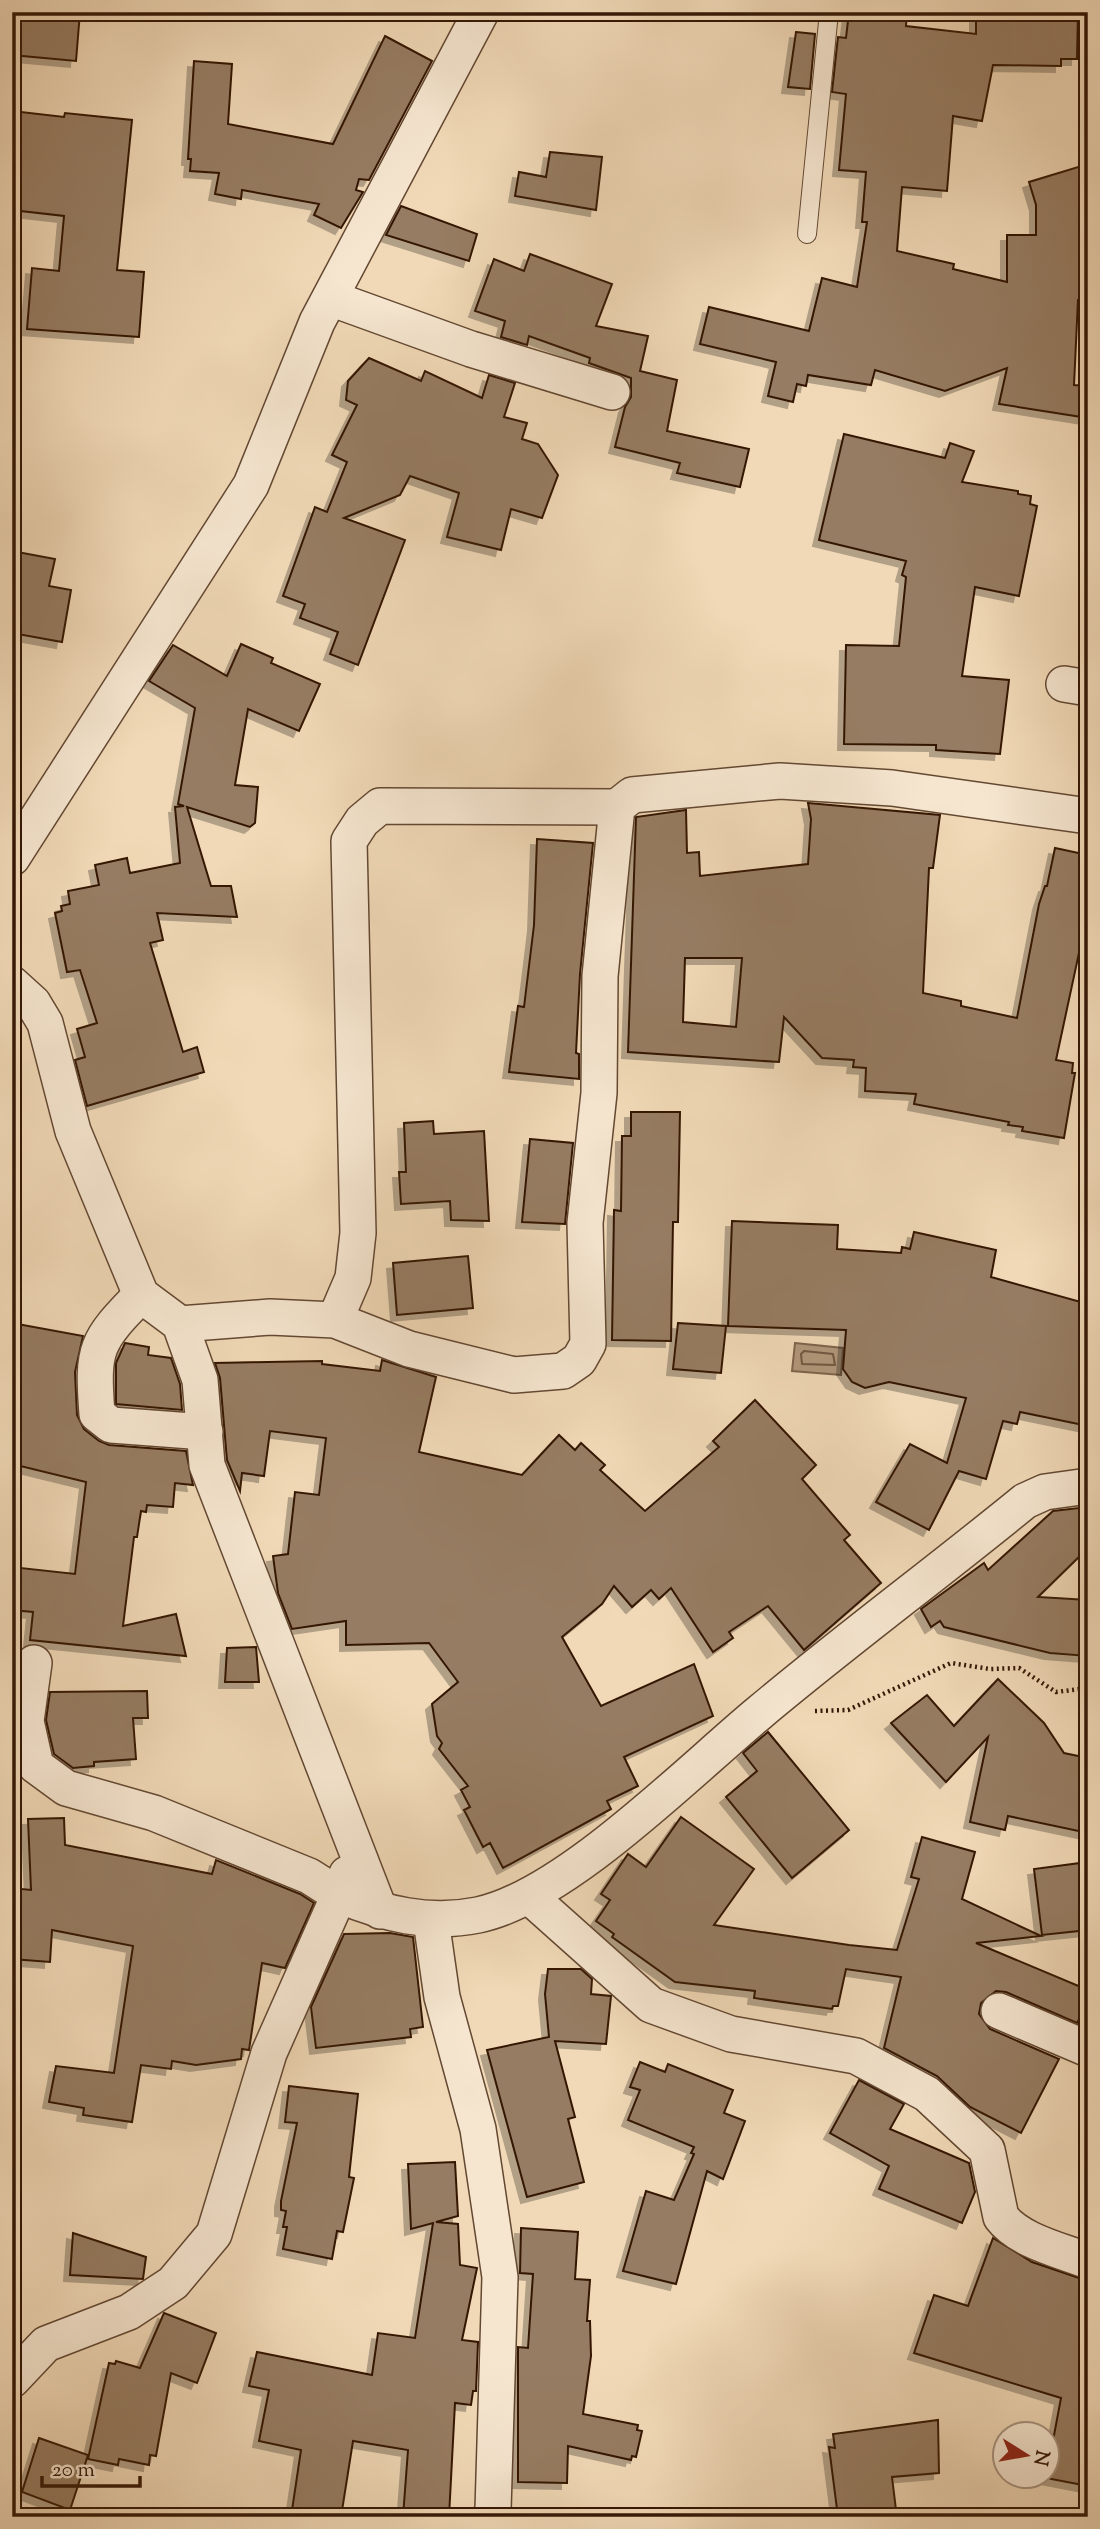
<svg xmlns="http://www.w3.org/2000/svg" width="1100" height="2529" font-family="'Sorts Mill Goudy',serif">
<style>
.water{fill:#b1977b;stroke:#7f644c;stroke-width:2}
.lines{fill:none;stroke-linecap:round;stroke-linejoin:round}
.shore{stroke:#725740;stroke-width:2}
.building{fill:#967c62;stroke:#341706;stroke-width:2;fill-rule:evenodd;filter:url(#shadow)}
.service-casing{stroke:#634832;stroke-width:20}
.minor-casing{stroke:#634832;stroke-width:38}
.path{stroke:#341706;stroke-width:4.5;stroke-dasharray:2 3.5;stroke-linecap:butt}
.service{stroke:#f6e6d0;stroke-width:18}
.minor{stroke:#f6e6d0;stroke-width:35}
</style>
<defs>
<filter id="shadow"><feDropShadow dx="-6" dy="6" stdDeviation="0" flood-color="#0004"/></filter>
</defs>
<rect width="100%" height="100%" fill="#f1d9b7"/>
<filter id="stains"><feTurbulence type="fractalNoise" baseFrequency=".00286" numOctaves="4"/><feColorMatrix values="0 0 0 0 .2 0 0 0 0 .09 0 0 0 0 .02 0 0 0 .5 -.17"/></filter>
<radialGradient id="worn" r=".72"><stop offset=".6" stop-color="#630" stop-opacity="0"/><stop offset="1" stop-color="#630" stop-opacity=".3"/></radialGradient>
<polygon class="water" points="795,1343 843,1348 841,1375 792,1371"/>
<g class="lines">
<polygon class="shore" points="804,1351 833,1354 835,1365 802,1364 801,1354"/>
</g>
<g class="building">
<polygon points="12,12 80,12 76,61 12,55"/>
<polygon points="849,12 907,12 906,26 976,34 976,14 980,12 1078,12 1077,59 1061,59 1061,66 993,65 982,121 953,116 947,191 902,187 897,251 954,264 953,269 1007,282 1007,235 1036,235 1036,205 1029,182 1088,164 1088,300 1078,300 1074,385 1088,386 1088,418 999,404 1007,368 945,391 875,370 871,385 808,375 806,386 797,384 793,402 768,396 776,362 700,344 709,307 809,331 822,278 857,287 867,222 862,222 866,172 839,170 846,94 832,92 838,37 846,38"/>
<polygon points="796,32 815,34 810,89 788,87"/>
<polygon points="385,36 432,61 369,180 359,179 356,190 363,192 341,228 314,215 319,204 242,190 241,199 215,194 219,173 190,171 191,159 188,159 194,61 232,64 228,124 333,144"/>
<polygon points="12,111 64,117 65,113 132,120 117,270 144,272 139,337 27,329 32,268 59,271 64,216 12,210"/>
<polygon points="550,152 602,157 596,210 515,196 519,172 546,177"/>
<polygon points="401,206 477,234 469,261 386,235"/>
<polygon points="530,254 612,284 596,326 648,336 640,371 677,380 667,431 749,449 740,487 677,473 680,463 615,447 625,407 631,397 631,378 589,363 590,358 529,336 527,345 501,337 505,321 475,311 494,259 524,271"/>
<polygon points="369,358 421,381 425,371 482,398 489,375 515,383 504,417 527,423 522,439 538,444 558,475 542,518 511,509 501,550 447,537 459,493 410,476 400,495 344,518 405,540 358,665 330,654 338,632 300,618 305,604 283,596 315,507 327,512 347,462 332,455 357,405 346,400 348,381"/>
<polygon points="844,434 945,458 950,443 974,451 962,482 1018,491 1018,494 1031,496 1030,504 1037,506 1019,596 975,587 962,676 1009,680 1000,754 936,750 936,745 844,744 846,645 899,646 906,577 902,575 906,561 819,540"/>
<polygon points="12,551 55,559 49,586 71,590 62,642 12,633"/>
<polygon points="241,644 273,658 271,663 320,684 299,731 248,709 235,785 258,787 255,823 250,827 187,807 211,886 231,886 237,917 157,913 163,940 150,943 183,1052 197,1047 204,1072 87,1106 75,1060 85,1057 77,1029 97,1023 80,970 67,972 55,913 62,911 61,906 70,904 68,891 99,885 95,865 127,858 130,873 180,863 175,807 184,806 178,804 195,708 149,681 173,645 227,676"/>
<path d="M 808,803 L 940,815 L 933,868 L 929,868 L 923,993 L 961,1001 L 961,1006 L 1017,1018 L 1039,904 L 1045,886 L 1047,886 L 1055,848 L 1088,855 L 1088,911 L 1056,1060 L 1073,1063 L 1072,1073 L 1075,1073 L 1064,1138 L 1022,1131 L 1023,1127 L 1008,1125 L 1009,1122 L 914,1104 L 916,1094 L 865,1091 L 866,1068 L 853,1067 L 854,1060 L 822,1058 L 784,1017 L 779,1062 L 628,1052 L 636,817 L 686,810 L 687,853 L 699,852 L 700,876 L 808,864 L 811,819 ZM 685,958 L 742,958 L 736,1027 L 683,1022 Z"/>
<polygon points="537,839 593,843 580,974 576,1053 579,1054 579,1079 509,1072 518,1006 524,1007 534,925"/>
<polygon points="631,1112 680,1112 678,1222 673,1222 671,1341 612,1340 614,1210 621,1211 622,1136 631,1136"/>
<polygon points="433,1121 434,1134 484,1131 489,1221 451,1220 450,1201 401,1204 399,1172 406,1172 404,1123"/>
<polygon points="530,1139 573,1143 565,1224 522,1222"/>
<polygon points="732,1221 838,1225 837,1249 901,1253 902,1247 910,1249 914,1232 996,1250 991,1277 1088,1304 1088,1426 1020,1412 1017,1424 1003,1421 986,1479 959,1471 929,1530 876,1502 910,1444 947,1463 966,1398 889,1382 865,1388 852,1382 843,1369 846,1330 728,1326"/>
<polygon points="468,1256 473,1308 397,1315 393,1263"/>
<polygon points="12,1323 83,1336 75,1372 77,1415 84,1429 99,1441 109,1445 186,1451 193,1485 175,1483 173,1507 147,1505 146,1512 141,1511 137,1537 134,1537 123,1626 176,1614 186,1656 30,1640 33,1612 12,1610 12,1567 75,1574 86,1482 12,1464"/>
<polygon points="678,1323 726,1326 721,1373 673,1369"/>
<polygon points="125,1343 149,1347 148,1355 171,1358 180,1384 182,1410 116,1404 116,1363"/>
<polygon points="382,1360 436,1377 419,1452 522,1475 559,1435 575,1450 581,1443 605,1465 600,1470 645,1511 719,1447 713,1441 755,1400 816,1465 802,1479 850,1535 844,1540 881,1583 804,1650 768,1606 729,1632 733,1638 713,1652 671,1588 659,1599 651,1590 632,1607 614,1586 602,1604 562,1637 601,1706 694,1664 713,1716 624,1757 638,1786 607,1801 611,1809 503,1868 490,1843 483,1847 464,1810 470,1807 461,1790 468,1786 439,1749 442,1743 437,1736 432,1704 458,1682 429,1643 346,1645 346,1621 292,1629 278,1593 273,1556 288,1554 295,1492 319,1495 326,1438 270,1431 264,1476 242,1473 240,1491 227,1460 220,1378 215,1363 322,1361 322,1364 380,1371"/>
<polygon points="1079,1508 1088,1518 1088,1548 1038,1597 1088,1600 1088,1656 1050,1653 944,1627 940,1621 931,1627 921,1609 984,1563 988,1570 1053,1511"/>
<polygon points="256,1647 259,1682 225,1682 227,1648"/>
<polygon points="998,1679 1044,1723 1064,1753 1088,1758 1088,1833 1008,1816 1005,1830 970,1822 988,1737 946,1782 891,1723 927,1695 954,1726"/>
<polygon points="147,1691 148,1718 133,1718 136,1759 94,1762 94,1766 73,1768 54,1754 46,1720 50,1692"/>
<polygon points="768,1732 849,1830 792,1878 726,1797 757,1771 743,1753"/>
<polygon points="681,1817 754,1869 714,1925 849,1945 897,1950 919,1879 911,1877 922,1837 975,1852 962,1899 1041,1936 976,1943 1088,1990 1088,2003 1077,2023 1006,1992 996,1991 981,2003 979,2014 990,2029 1059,2059 1021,2133 970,2107 937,2076 884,2048 901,1977 846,1969 838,2006 833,2006 832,2009 754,1998 755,1991 675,1982 612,1937 614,1934 596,1921 610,1900 601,1894 628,1854 646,1867"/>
<polygon points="64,1818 65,1845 212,1874 216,1860 300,1894 314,1903 285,1968 262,1963 249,2050 242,2049 241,2059 196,2065 172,2061 171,2069 141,2065 132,2122 83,2115 84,2108 49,2102 56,2066 114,2073 133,1946 52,1930 50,1962 12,1959 12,1888 31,1890 28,1819"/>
<polygon points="1088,1862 1088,1930 1042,1935 1034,1869"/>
<polygon points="390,1933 413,1937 423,2027 410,2029 411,2037 316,2048 311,2007 344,1934"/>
<polygon points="548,1969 581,1969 592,1979 591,1994 611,1996 606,2044 555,2041 575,2117 568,2119 584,2182 527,2197 487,2050 549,2037 545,1994"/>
<polygon points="640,2062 665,2072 668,2064 733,2090 724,2113 745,2121 723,2179 707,2171 676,2284 623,2271 646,2191 674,2200 694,2154 691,2153 694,2147 628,2120 640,2090 630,2087"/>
<polygon points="859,2080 904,2104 890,2129 969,2163 975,2192 962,2223 879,2189 889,2166 830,2133"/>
<polygon points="289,2086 358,2094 349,2177 354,2178 343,2232 337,2231 332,2259 283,2249 287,2227 283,2227 286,2211 281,2210 281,2201 297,2123 285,2122"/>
<polygon points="455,2162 458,2216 436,2222 458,2224 460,2265 477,2268 462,2340 478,2342 476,2391 473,2391 471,2405 455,2403 449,2517 403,2517 408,2450 353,2441 341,2517 291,2517 301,2450 259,2441 269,2390 249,2386 257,2352 372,2375 378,2333 415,2338 433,2223 411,2229 408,2164"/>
<polygon points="521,2228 578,2232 575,2279 590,2280 587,2321 590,2321 591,2356 583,2414 638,2425 637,2430 642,2431 636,2457 632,2456 631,2460 568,2446 567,2483 518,2482 518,2347 528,2348 533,2274 520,2273"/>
<polygon points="73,2233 146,2257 143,2279 70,2275"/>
<polygon points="993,2238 1032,2262 1088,2281 1088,2486 1046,2478 1061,2398 914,2353 934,2295 968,2306"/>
<polygon points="164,2313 216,2333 197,2383 171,2373 156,2456 150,2455 149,2465 119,2459 118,2465 88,2459 109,2363 115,2364 116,2361 140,2368"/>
<polygon points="938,2420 939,2473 892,2477 896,2510 865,2514 865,2517 838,2517 829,2447 835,2448 833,2434"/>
<polygon points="39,2438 88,2455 70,2510 22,2492"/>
</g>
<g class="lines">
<defs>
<polyline id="service" points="807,234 829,12"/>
<g id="minor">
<polyline points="330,298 471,349 612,392"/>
<polyline points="1064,684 1088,688"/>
<polyline points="12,858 251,485 317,322 481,12"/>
<polyline points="12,984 33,1003 45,1023 73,1131 141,1295 180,1324 200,1380 207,1465 380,1911"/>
<path d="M 141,1295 C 95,1342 92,1348 97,1414 L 111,1425 L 205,1432"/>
<polyline points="335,1320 353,1278 358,1233 349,841 362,821 380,806 617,807"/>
<polyline points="180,1324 270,1317 335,1320 409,1349 514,1375 563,1371 579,1360 588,1344 585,1223 599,1093 600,976 617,807 632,795 780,781 892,788 1088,816"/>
<polyline points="34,1663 26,1721 36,1766 66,1788 154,1813 309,1876 339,1895 347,1874"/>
<path d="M 530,1897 L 651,2005 L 731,2034 L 856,2056 L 927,2094 L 987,2150 L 1001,2217 C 1019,2241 1060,2250 1088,2261"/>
<polyline points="431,1920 442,1997 478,2129 500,2277 493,2510 490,2517"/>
<polyline points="999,2011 1088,2049"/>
<path d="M 12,2380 L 46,2344 L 129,2312 L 173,2283 L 214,2234 L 269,2053 L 339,1895 C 384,1914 429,1925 478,1915 C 565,1897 689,1771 759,1713 C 846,1640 937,1573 1025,1501 L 1045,1492 L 1088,1486"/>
</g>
</defs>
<use href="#service" class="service-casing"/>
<use href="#minor" class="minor-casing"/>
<polyline class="path" points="815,1711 848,1710 951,1663 990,1669 1019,1668 1056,1692 1088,1688"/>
<use href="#service" class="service"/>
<use href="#minor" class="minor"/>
</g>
<rect width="1100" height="2529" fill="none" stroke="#f1d9b7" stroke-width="42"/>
<rect x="14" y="14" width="1072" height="2501" fill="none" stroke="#341706" stroke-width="3.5"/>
<rect x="21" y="21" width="1058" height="2487" fill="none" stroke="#341706" stroke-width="2"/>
<g transform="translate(1026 2455) rotate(101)"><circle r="33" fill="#f6e6d0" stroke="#a8937f" stroke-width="2"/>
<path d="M0-5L12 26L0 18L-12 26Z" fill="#8f2418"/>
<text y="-10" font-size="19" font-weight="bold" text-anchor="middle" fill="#341706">N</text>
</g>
<path d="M42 2476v10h98v-10" fill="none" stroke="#341706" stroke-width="3.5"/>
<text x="52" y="2476" font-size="21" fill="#341706" stroke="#f6e6d0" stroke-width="5" paint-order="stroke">20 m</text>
<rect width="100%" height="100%" filter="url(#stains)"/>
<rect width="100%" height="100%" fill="url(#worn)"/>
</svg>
